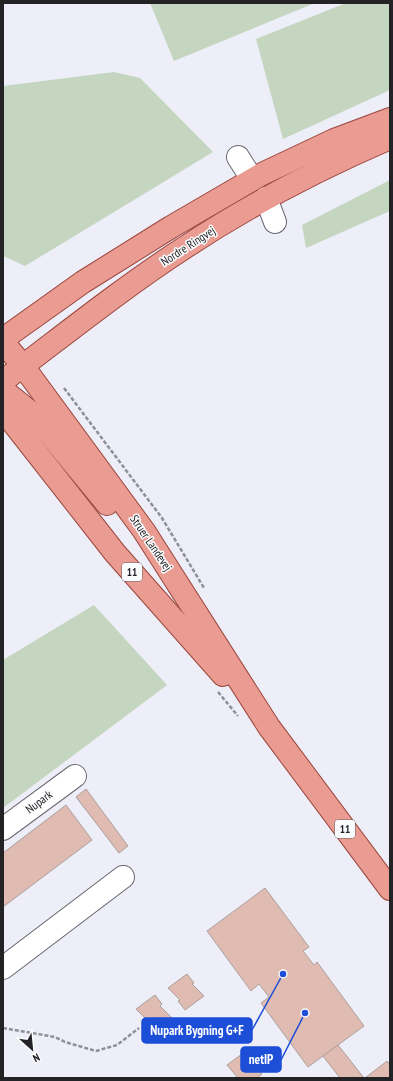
<svg xmlns="http://www.w3.org/2000/svg" width="393" height="1081" font-family="'PT Sans Narrow',sans-serif">
<style>
.green{fill:#c5d6c0}
.building{fill:#dfbbb1;stroke:#aba09d}
.lines{fill:none;stroke-linecap:round;stroke-linejoin:round}
.minor-casing{stroke:#686870;stroke-width:24}
.major-casing{stroke:#9b463d;stroke-width:24}
.path{stroke:#8f9096;stroke-width:2.5;stroke-dasharray:4 2;stroke-linecap:butt}
.minor{stroke:#fff;stroke-width:22}
.major{stroke:#ea9b92;stroke-width:22}
.labels{text-anchor:middle;stroke-width:3;stroke-linejoin:round;paint-order:stroke}
.shield{fill:#fbfcfe;stroke:#646467;stroke-width:1}
.shield-label{font-size:11px;font-weight:bold;fill:#232326}
.street-label{font-size:12px;fill:#232326;stroke:#fbfcfe}
.leader{fill:none;stroke:#1d4ed8;stroke-width:1.5}
.callout-dot{fill:#1d4ed8;stroke:#fbfcfe;stroke-width:1.5}
.callout{fill:#1d4ed8;stroke:#1d4ed8;stroke-width:1.5}
.callout-label{font-size:13px;text-anchor:middle;font-weight:bold;fill:#fff}
</style>
<rect width="100%" height="100%" fill="#edeef7"/>
<g class="green">
<polygon points="150,3 315,3 174,61"/>
<polygon points="346,3 390,3 390,90 283,139 256,39"/>
<polygon points="114,72 140,78 213,152 25,266 3,256 3,86"/>
<polygon points="390,180 390,211 306,248 302,225"/>
<polygon points="94,605 167,685 3,808 3,660"/>
</g>
<g class="building">
<polygon points="86,789 128,846 119,853 76,797"/>
<polygon points="66,805 92,840 3,907 3,853"/>
<polygon points="265,888 309,947 303,951 314,965 317,962 364,1026 308,1067 261,1003 269,997 259,984 251,991 207,931"/>
<polygon points="187,974 194,983 192,984 204,996 185,1010 178,1001 180,1000 168,988"/>
<polygon points="155,995 162,1004 160,1006 172,1018 153,1031 146,1023 148,1021 136,1009"/>
<polygon points="338,1045 364,1078 340,1078 323,1056"/>
<polygon points="246,1051 253,1061 251,1062 262,1074 257,1078 238,1078 227,1065"/>
<polygon points="387,1061 390,1065 390,1078 365,1078"/>
</g>
<g class="lines">
<defs>
<g id="minor">
<polyline points="238,157 252,179"/>
<polyline points="266,198 275,222"/>
<polyline points="3,829 75,776"/>
<polyline points="3,968 123,877"/>
</g>
<g id="major">
<polyline points="3,339 83,282 171,227 262,174 334,140 390,119"/>
<polyline points="3,342 23,366 144,531 269,727 390,889"/>
<path d="M 3,381 C 63,336 121,289 184,248 C 249,205 318,169 390,138"/>
<polyline points="3,390 33,414 107,504"/>
<polyline points="3,410 115,553 223,675"/>
</g>
</defs>
<use href="#minor" class="minor-casing"/>
<use href="#major" class="major-casing"/>
<g class="path">
<polyline points="64,388 162,518 204,588"/>
<polyline points="218,692 238,716"/>
<polyline points="3,1028 55,1037 65,1042 96,1051 117,1045 139,1028"/>
</g>
<use href="#minor" class="minor"/>
<use href="#major" class="major"/>
</g>
<g class="labels">
<g class="shield">
<rect x="122" y="563" width="20" height="18" rx="3"/>
<rect x="335" y="820" width="20" height="18" rx="3"/>
</g>
<g class="shield-label">
<text x="132" y="576">11</text>
<text x="345" y="833">11</text>
</g>
<g class="street-label">
<text transform="translate(188 246) rotate(-33)" y="4">Nordre Ringvej</text>
<text transform="translate(151 543) rotate(56)" y="4">Struer Landevej</text>
<text transform="translate(39 802) rotate(-37)" y="4">Nupark</text>
</g>
</g>
<path class="leader" d="M283 974L252 1030M305 1013L281 1060"/>
<g class="callout-dot">
<circle cx="283" cy="974" r="4"/>
<circle cx="305" cy="1013" r="4"/>
</g>
<g class="callout">
<rect x="142" y="1018" width="110" height="25" rx="4"/>
<rect x="241" y="1047" width="40" height="25" rx="4"/>
</g>
<g class="callout-label">
<text x="197" y="1035">Nupark Bygning G+F</text>
<text x="261" y="1064">netIP</text>
</g>
<rect width="393" height="1081" fill="none" stroke="#232326" stroke-width="8"/>
<g transform="translate(32 1049) rotate(153)" stroke="#fbfcfe" stroke-width="3" paint-order="stroke">
<path d="M0-3L7 15L0 10L-7 15Z" fill="#232326"/>
<text y="-6" font-size="11" font-weight="bold" text-anchor="middle" fill="#232326">N</text>
</g>
</svg>
